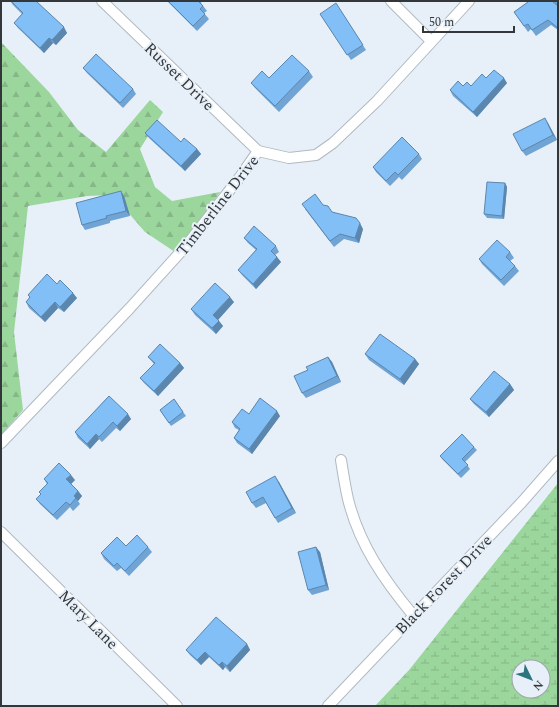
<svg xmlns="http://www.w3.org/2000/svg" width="559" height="707" font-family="Spectral,serif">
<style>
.forest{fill:url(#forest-firs)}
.wetland{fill:url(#wetland-marsh);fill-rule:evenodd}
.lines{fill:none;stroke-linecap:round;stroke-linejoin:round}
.minor-casing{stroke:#b1b9c1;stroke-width:12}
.minor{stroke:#fff;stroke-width:10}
.wall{fill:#70a4d4}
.shaded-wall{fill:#5b86ad}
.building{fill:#82bff7;stroke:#5b86ad}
.labels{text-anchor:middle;stroke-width:4;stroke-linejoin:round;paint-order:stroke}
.street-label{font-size:16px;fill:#33373a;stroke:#e7f0f8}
</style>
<defs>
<pattern id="forest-firs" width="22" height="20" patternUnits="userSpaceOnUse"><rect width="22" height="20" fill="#9bd69c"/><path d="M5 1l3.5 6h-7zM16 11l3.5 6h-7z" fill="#86b887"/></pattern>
<pattern id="wetland-marsh" width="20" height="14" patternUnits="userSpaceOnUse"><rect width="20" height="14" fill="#9bd69c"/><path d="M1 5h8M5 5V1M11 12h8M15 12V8" fill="none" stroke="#86b887"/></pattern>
</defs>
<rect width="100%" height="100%" fill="#e7f0f8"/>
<polygon class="forest" points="1,42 49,92 78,130 106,152 150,100 163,112 140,149 155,187 172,201 220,192 195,228 175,252 145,232 113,195 87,196 28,206 14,332 23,410 1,435"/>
<path class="wetland" d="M 558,483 L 558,706 L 375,706 L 409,670 ZM 519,667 L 543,667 L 543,691 L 519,691 Z"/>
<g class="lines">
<defs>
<g id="minor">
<polyline points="102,1 258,151"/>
<polyline points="391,1 431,41"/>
<polyline points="1,443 130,308 186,246 240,177 258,151 289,158 316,155 333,143 377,101 469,1"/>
<path d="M 341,460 C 343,473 345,486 348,499 C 359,544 384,580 413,615"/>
<polyline points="1,532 177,706"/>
<polyline points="328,706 522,502 558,461"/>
</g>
</defs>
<use href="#minor" class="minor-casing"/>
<use href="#minor" class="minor"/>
</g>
<g class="wall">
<polygon points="10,1 36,1 67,33 56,45 53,43 44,53 18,28 14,23 22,14 13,5"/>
<polygon points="167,1 202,1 201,3 207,11 204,13 209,19 197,31"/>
<polygon points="527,1 558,1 558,4 557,5 558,6 558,30 551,25 536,36 531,29 528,32 514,12 528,2"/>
<polygon points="339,8 366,50 351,60 320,14"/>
<polygon points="83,68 133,89 136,94 123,108 87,73"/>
<polygon points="309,71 313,77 279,112 255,88 251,83 269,78"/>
<polygon points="486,78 507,83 477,117 453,96 450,90 463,86 471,86"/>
<polygon points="548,123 557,140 526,156 522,151"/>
<polygon points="145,133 181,142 197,149 201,154 185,171 149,138"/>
<polygon points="419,154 422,159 402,180 399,177 390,186 376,172 373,167"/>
<polygon points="505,183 507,187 504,219 487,218 484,214"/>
<polygon points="124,196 130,216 110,221 110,223 85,230 82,225"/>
<polygon points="323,205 332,212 363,229 359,243 344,239 334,247 305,209"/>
<polygon points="244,238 276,246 279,252 275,255 281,262 256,289 242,275 238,270 256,250 248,243"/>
<polygon points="510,252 514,258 510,261 515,266 519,271 504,286 482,264 479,259"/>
<polygon points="57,284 77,298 64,312 58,308 45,322 29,308 26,302 30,298 28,295"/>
<polygon points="234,302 218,320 223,326 216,334 195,315 191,309"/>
<polygon points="365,354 415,359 419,364 404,385 369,360"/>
<polygon points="148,357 180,363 184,368 158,396 144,383 140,378 154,364"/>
<polygon points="328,357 332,362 341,382 306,398 302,393 308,370"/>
<polygon points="510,384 514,390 489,417 474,404 470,399"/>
<polygon points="109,396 131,419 120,431 116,428 102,442 99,439 90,449 78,438 75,432"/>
<polygon points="174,399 186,416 171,426 160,410"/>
<polygon points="249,414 280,416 252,454 237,443 234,438 239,430 235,428 232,422"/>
<polygon points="474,447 477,450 465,462 470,469 461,478 442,459 440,456"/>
<polygon points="44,479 75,480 71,484 78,491 82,496 78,501 80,504 73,511 70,507 57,520 40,504 36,499 41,494 39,492 47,484"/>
<polygon points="279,482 296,513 278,523 266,503 256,508 252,503"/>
<polygon points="126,546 148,547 152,552 129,576 121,568 117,571 104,559 101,553"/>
<polygon points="320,552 329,590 312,595 308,590"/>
<polygon points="247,644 250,650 230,672 225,667 223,670 209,657 201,665 190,655 186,650"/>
</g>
<g class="shaded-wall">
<polygon points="64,27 67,33 56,45 52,40"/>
<polygon points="49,38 53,43 44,53 40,48"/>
<polygon points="504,78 507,83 477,117 473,112"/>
<polygon points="545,118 548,123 557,140 553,135"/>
<polygon points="197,149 201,154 185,171 181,166"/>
<polygon points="505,183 507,187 504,219 502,216"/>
<polygon points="121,191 124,196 130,216 126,211"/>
<polygon points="360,223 363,229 359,243 355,238"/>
<polygon points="277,257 281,262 256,289 253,284"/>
<polygon points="73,293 77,298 64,312 60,307"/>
<polygon points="230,297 234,302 217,321 213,315"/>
<polygon points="55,302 58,308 45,322 41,317"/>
<polygon points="219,321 223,326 216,334 212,328"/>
<polygon points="328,357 332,362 341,382 337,376"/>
<polygon points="415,359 419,364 404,385 400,379"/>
<polygon points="180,363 184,368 158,396 154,391"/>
<polygon points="510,384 514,390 489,417 486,412"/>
<polygon points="277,411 280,416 252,454 249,449"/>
<polygon points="128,414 131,419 120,431 117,426"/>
<polygon points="96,434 99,439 90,449 87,444"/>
<polygon points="71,475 75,480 70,485 66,479"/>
<polygon points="275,476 279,482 296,513 292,508"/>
<polygon points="78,491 82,496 78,501 74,496"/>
<polygon points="316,547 320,552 329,590 326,585"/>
<polygon points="247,644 250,650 230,672 227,666"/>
<polygon points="205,652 209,657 201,665 197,660"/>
<polygon points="222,662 225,667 223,670 219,665"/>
</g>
<g class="building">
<polygon points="11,1 36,1 64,27 52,40 49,38 40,48 14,23 23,13"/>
<polygon points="168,1 198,1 203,6 200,9 205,14 193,26"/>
<polygon points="527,1 552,1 558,6 558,28 548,20 532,30 528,24 524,26 514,12 528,2"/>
<polygon points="336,3 363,45 347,55 320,14"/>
<polygon points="96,54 133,89 120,103 83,68"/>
<polygon points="292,55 309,71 275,106 251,83 262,71 269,78"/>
<polygon points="494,70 504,78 473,112 450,90 458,81 463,86 467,82 471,86 482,74 486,78"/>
<polygon points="545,118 553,135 522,151 513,134"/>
<polygon points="157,120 181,142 184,138 197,149 181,166 145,133"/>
<polygon points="402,137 419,154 398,175 395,172 386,181 373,167"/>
<polygon points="487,182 505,183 502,216 484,214"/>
<polygon points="121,191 126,211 106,216 107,218 82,225 76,203"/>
<polygon points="315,194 323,205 328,206 332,212 356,218 360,223 355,238 340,234 330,241 302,204"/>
<polygon points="254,226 276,246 271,251 277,257 253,284 238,270 257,249 244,238"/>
<polygon points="497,240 510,252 506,257 515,266 501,280 479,259"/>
<polygon points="47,274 57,284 60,280 73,293 60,307 55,302 41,317 26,302 30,297 28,295"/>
<polygon points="215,283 230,297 213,315 219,321 212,328 191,309"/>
<polygon points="380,334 415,359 400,379 365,354"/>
<polygon points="160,344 180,363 154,391 140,378 155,363 148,357"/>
<polygon points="328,357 337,376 302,393 294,376 308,370 306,367"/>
<polygon points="494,371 510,384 486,412 470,399"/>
<polygon points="109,396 128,414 117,426 113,422 99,437 96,434 87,444 75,432"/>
<polygon points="260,398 277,411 249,449 234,438 240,429 232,422 242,409 249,414"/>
<polygon points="174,399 183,412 169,423 160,410"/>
<polygon points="462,434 474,447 462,459 468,465 458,474 440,456"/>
<polygon points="59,463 71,475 66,479 78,491 74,496 76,498 70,505 66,502 53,515 36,499 41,494 39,492 48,483 44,479"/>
<polygon points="275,476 292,508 275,518 263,497 252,503 246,492"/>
<polygon points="137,535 148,547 125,571 117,563 114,566 101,553 117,537 126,546"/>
<polygon points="316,547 326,585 308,590 298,552"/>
<polygon points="216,617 247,644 227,666 222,662 219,665 205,652 197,660 186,650"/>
</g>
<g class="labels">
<g class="street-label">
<text transform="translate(180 76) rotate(44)" y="6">Russet Drive</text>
<text transform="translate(217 205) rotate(-52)" y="6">Timberline Drive</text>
<text transform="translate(443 584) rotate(-46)" y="6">Black Forest Drive</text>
<text transform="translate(89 619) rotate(45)" y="6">Mary Lane</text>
</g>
</g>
<rect width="559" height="707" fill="none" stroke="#33373a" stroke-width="4"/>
<g transform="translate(531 679) rotate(133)"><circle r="19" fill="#e7f0f8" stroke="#9fa6ac"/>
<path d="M0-3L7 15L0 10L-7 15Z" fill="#2d757e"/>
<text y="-6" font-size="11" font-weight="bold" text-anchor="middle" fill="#33373a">N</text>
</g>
<path d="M423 26v6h91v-6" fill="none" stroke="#33373a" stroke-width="2"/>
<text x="429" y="26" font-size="12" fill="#33373a" stroke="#e7f0f8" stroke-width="3" paint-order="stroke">50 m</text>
</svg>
